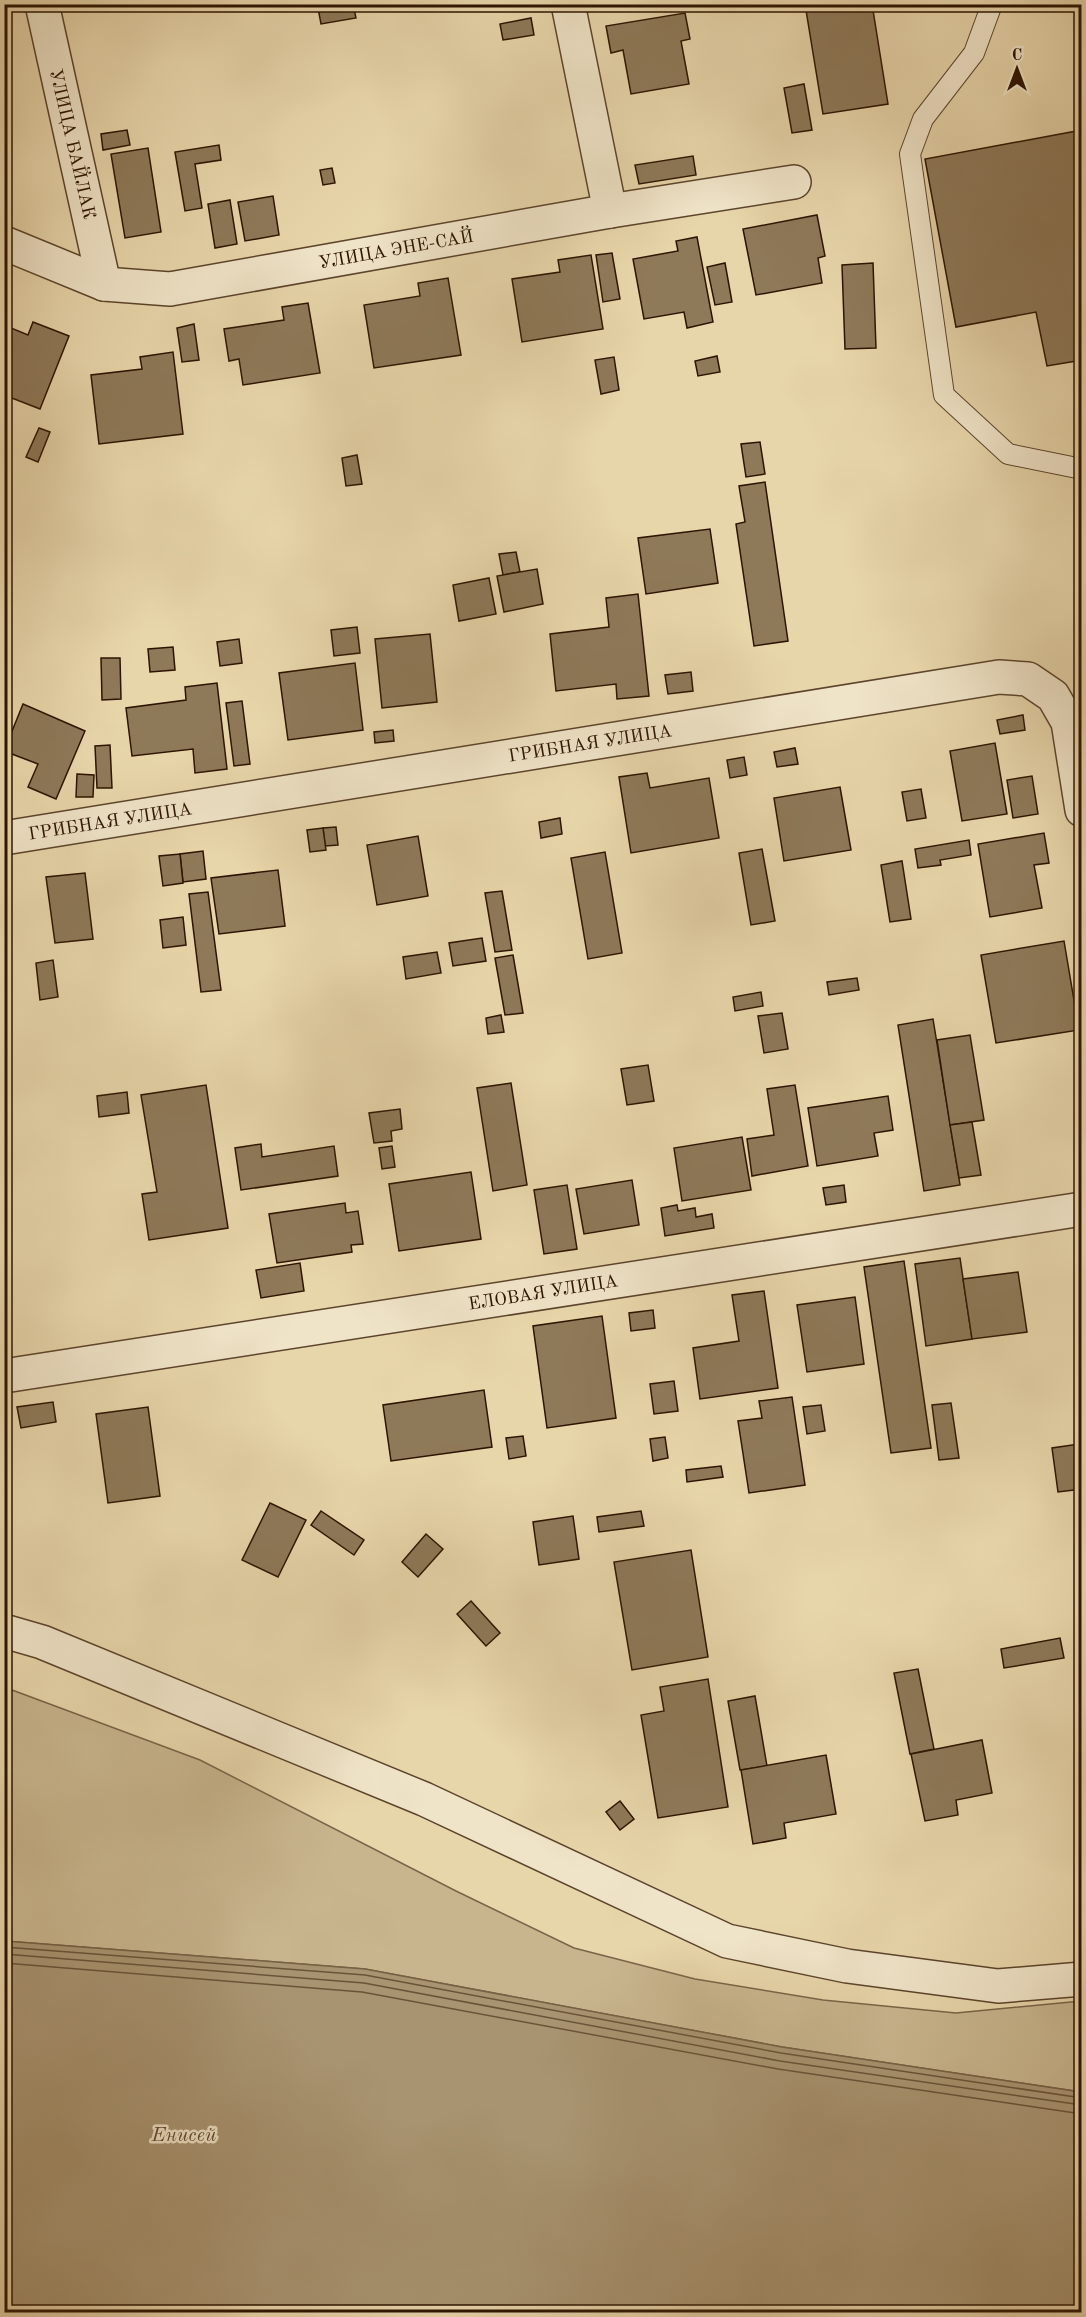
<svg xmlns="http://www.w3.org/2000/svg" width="1086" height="2317" font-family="'Old Standard TT',serif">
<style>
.green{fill:#c8b58e;stroke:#7a6448;stroke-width:1.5}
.water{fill:#a89471;stroke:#776144;stroke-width:1.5}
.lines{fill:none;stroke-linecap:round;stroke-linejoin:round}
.shore{stroke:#6a5439;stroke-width:1.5}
.building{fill:#8e7959;stroke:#2d1401;stroke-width:1.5}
.service-casing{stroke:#5c442c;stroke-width:22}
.minor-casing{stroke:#5c442c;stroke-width:36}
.service{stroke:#f0e4c8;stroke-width:20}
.minor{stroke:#f0e4c8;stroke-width:33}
.labels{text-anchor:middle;stroke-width:5;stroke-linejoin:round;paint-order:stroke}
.street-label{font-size:18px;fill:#2d1401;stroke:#f0e4c8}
.water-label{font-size:20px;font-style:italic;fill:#5e472e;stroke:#f0e4c8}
</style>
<rect width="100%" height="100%" fill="#e8d6ab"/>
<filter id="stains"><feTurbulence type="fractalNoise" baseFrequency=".00333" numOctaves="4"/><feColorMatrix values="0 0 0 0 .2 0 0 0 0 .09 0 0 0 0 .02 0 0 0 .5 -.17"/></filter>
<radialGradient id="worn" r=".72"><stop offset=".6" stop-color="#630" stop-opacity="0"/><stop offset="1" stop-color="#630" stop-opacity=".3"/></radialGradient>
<polygon class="green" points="4,1687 200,1760 456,1891 574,1948 695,1979 823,2000 956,2013 1081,2001 1081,2092 782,2047 365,1969 5,1941"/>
<polygon class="water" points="5,1941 365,1969 782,2047 1081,2092 1081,2312 5,2312"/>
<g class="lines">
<g class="shore">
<polyline points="4,1947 365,1975 781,2053 1082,2098"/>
<polyline points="4,1954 364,1983 780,2061 1082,2105"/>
<polyline points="4,1963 362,1992 778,2069 1082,2114"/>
</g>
</g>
<g class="building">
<polygon points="337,4 353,4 356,18 321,24 318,8"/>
<polygon points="805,4 872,4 888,104 823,114"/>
<polygon points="685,13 690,39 681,41 689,84 631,94 623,50 611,53 606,26"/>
<polygon points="531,18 534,35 503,40 500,24"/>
<polygon points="804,84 812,130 792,133 784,88"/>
<polygon points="127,130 130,145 103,150 101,134"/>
<polygon points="1082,130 1082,360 1047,366 1036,312 956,327 925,159"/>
<polygon points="219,145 221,160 195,164 202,208 185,211 175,152"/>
<polygon points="148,148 161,232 125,238 111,154"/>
<polygon points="693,156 696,175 639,184 635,165"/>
<polygon points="332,168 335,183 323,185 320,170"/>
<polygon points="273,196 279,235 245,241 238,202"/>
<polygon points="230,200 237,244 215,248 208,204"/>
<polygon points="817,215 825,256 818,258 822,283 756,295 743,229"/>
<polygon points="697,237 713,322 687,328 684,312 644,319 633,259 678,251 676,241"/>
<polygon points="612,253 620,299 603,302 596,255"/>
<polygon points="591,255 603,329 522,342 512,279 560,272 558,260"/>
<polygon points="725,263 732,302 715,305 707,267"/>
<polygon points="873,263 876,348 845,349 842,265"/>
<polygon points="448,278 461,355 374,368 364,305 420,296 418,283"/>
<polygon points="308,303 320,373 243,385 239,359 229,361 224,329 284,320 282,307"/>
<polygon points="33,322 69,336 40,409 4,395 4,325 28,335"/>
<polygon points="194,324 199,360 182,362 177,328"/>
<polygon points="173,352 183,434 99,444 91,375 142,369 140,357"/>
<polygon points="717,356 720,372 698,376 695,361"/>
<polygon points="614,357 619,390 601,394 595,360"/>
<polygon points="39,428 50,432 38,462 26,457"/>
<polygon points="760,442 765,474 746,477 741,444"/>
<polygon points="357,455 362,484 346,486 342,458"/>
<polygon points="765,482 788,641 754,646 736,524 745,522 739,486"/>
<polygon points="710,529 718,583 646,594 638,538"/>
<polygon points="516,552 520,572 503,575 499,554"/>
<polygon points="537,569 543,604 504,612 497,576"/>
<polygon points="489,578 496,614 459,621 453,585"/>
<polygon points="638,594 649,696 617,699 616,684 556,691 550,634 609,627 606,598"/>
<polygon points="4,600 11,602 4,618"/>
<polygon points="357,627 360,653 334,656 331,630"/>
<polygon points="430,634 437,702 382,708 375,639"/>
<polygon points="239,639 242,663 220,666 217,642"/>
<polygon points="173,647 175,670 150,672 148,649"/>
<polygon points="101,658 120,658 121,699 102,700"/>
<polygon points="355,663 363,730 288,740 279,673"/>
<polygon points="691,672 693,691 668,694 665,675"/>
<polygon points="217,683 227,769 195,773 193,749 132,756 126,708 186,700 185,687"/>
<polygon points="242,701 250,764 234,766 226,703"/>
<polygon points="23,704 85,731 56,799 28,787 38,764 4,751"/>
<polygon points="1023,715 1025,730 1000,734 997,720"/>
<polygon points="393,730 394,741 375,743 374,732"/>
<polygon points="995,743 1007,814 962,821 950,751"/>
<polygon points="110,745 112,788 97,788 95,746"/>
<polygon points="795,748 798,764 777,767 774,752"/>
<polygon points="744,757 747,775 730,778 727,760"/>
<polygon points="647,773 650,788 709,778 719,838 631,853 619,777"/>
<polygon points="77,774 94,775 93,797 76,797"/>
<polygon points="1032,776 1038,814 1013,818 1007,780"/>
<polygon points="840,787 851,850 784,861 774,798"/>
<polygon points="921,789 926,818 907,821 902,792"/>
<polygon points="560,818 562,834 541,838 539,822"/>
<polygon points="336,827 338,845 325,846 323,828"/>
<polygon points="323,828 326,850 310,852 307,830"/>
<polygon points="1044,833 1049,863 1034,865 1042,908 990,917 978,844"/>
<polygon points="418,836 428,896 377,905 367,845"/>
<polygon points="969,840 971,855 940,860 941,865 918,868 915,849"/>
<polygon points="762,849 775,921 751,925 739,853"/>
<polygon points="203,851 206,879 183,882 180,854"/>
<polygon points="605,852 622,953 588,959 571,858"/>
<polygon points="180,854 183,883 163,886 159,856"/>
<polygon points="902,861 911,919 890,922 881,865"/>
<polygon points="278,870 285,926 219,934 211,878"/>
<polygon points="85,873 93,939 55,943 46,877"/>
<polygon points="502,891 512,950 495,952 485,893"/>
<polygon points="208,892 221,990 201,992 189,894"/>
<polygon points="183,917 186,945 163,948 160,920"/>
<polygon points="482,938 486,961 453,966 449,943"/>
<polygon points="1064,941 1079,1030 996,1043 981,955"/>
<polygon points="437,952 441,973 406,979 403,957"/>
<polygon points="513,955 523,1013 505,1015 495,958"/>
<polygon points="53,960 58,997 40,1000 36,963"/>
<polygon points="857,978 859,990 829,995 827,982"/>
<polygon points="761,992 763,1006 735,1011 733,997"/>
<polygon points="782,1013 788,1049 764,1053 758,1016"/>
<polygon points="501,1015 504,1032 488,1034 486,1018"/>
<polygon points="933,1019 960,1185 924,1191 898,1025"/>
<polygon points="970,1035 984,1120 950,1125 937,1040"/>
<polygon points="648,1065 654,1101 627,1105 621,1069"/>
<polygon points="511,1083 527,1185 493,1191 477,1088"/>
<polygon points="206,1085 228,1228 149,1240 142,1194 157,1192 141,1095"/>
<polygon points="795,1085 808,1166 752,1176 747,1139 774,1135 767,1089"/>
<polygon points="127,1092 129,1113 99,1117 97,1096"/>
<polygon points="888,1096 893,1130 874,1133 878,1156 817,1166 808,1108"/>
<polygon points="400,1109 402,1129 391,1131 392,1141 374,1143 369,1113"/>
<polygon points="972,1122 981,1175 959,1178 950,1125"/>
<polygon points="742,1137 751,1190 682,1201 674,1148"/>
<polygon points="261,1144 262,1157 334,1146 338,1176 241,1190 235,1148"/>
<polygon points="392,1146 395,1167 382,1169 379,1148"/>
<polygon points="471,1172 481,1239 399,1251 389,1184"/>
<polygon points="632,1180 639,1225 584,1234 576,1189"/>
<polygon points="567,1185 577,1249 544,1254 534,1190"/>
<polygon points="844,1185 846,1202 826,1205 823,1188"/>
<polygon points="345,1203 346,1213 358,1211 363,1244 351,1245 352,1252 277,1263 269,1214"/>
<polygon points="677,1205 678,1211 695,1208 696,1217 712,1214 714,1228 665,1236 661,1208"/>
<polygon points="960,1258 972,1339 926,1346 915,1264"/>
<polygon points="904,1261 931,1448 891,1453 864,1267"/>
<polygon points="300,1263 304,1291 261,1298 256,1270"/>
<polygon points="1018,1272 1027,1332 972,1339 963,1279"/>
<polygon points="764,1291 778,1388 700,1399 693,1348 739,1341 732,1295"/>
<polygon points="855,1297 864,1364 807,1372 797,1305"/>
<polygon points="653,1310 655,1328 631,1331 629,1313"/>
<polygon points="602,1316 616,1418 547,1428 533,1326"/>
<polygon points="674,1381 678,1411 654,1414 650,1384"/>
<polygon points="484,1390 492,1447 391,1461 383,1405"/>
<polygon points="792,1397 805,1485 749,1493 738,1421 762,1418 759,1401"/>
<polygon points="53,1402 56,1422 21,1428 17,1407"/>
<polygon points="951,1403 959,1458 939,1460 932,1405"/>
<polygon points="821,1405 825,1431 807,1434 803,1407"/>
<polygon points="148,1407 160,1496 108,1503 96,1414"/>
<polygon points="523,1436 526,1456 509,1459 506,1438"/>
<polygon points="665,1437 668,1458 653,1461 650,1439"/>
<polygon points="1079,1444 1082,1489 1058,1492 1052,1448"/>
<polygon points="721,1466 723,1477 687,1482 686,1470"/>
<polygon points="270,1503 306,1520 278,1577 242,1560"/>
<polygon points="321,1511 364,1540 354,1555 311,1525"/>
<polygon points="641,1511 644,1526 599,1532 597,1517"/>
<polygon points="573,1516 579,1559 539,1565 533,1522"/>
<polygon points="426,1534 443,1549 418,1577 402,1562"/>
<polygon points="691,1550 708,1657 632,1670 614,1562"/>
<polygon points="471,1601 500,1633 486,1646 457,1614"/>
<polygon points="1060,1638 1064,1658 1004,1668 1001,1649"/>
<polygon points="918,1669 934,1749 910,1754 894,1673"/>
<polygon points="708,1679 728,1807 658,1818 641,1715 664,1711 660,1687"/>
<polygon points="755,1696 767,1766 740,1770 728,1701"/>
<polygon points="982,1740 992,1793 956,1800 958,1815 925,1821 911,1754"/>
<polygon points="826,1755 836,1814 784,1823 786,1838 753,1844 741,1770"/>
<polygon points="620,1801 634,1819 620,1830 606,1812"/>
</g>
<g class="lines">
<defs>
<polyline id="service" points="992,4 974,53 923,119 910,154 944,395 1008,454 1082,469"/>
<g id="minor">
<polyline points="42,4 104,284"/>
<polyline points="568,4 610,211"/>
<polyline points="4,243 104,284 170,289 610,211 794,182"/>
<polyline points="4,838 999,677 1028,679 1053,696 1068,722 1082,810"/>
<polyline points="4,1376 1082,1209"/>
<polyline points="4,1631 42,1642 424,1799 727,1941 847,1966 998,1986 1082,1979"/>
</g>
</defs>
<use href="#service" class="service-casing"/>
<use href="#minor" class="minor-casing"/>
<use href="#service" class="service"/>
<use href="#minor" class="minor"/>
</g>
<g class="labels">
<g class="street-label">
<text transform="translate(73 144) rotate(77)" y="6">УЛИЦА БАЙЛАК</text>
<text transform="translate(396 249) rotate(-10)" y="6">УЛИЦА ЭНЕ-САЙ</text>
<text transform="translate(590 743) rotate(-9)" y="6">ГРИБНАЯ УЛИЦА</text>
<text transform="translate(110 821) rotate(-9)" y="6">ГРИБНАЯ УЛИЦА</text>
<text transform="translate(543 1292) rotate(-9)" y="6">ЕЛОВАЯ УЛИЦА</text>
</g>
<g class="water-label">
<text x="184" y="2141">Енисей</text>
</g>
</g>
<rect width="1086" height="2317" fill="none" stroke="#e8d6ab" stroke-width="24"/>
<rect x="6" y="6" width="1074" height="2305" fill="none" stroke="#2d1401" stroke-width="3"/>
<rect x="12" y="12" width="1062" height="2293" fill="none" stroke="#2d1401" stroke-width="1.5"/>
<g transform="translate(1017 69)" stroke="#f0e4c8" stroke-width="4.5" paint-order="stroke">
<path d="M0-4.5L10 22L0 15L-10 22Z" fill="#2d1401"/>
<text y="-9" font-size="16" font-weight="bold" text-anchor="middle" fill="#2d1401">С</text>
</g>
<rect width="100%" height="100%" filter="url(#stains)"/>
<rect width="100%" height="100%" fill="url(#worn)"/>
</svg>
